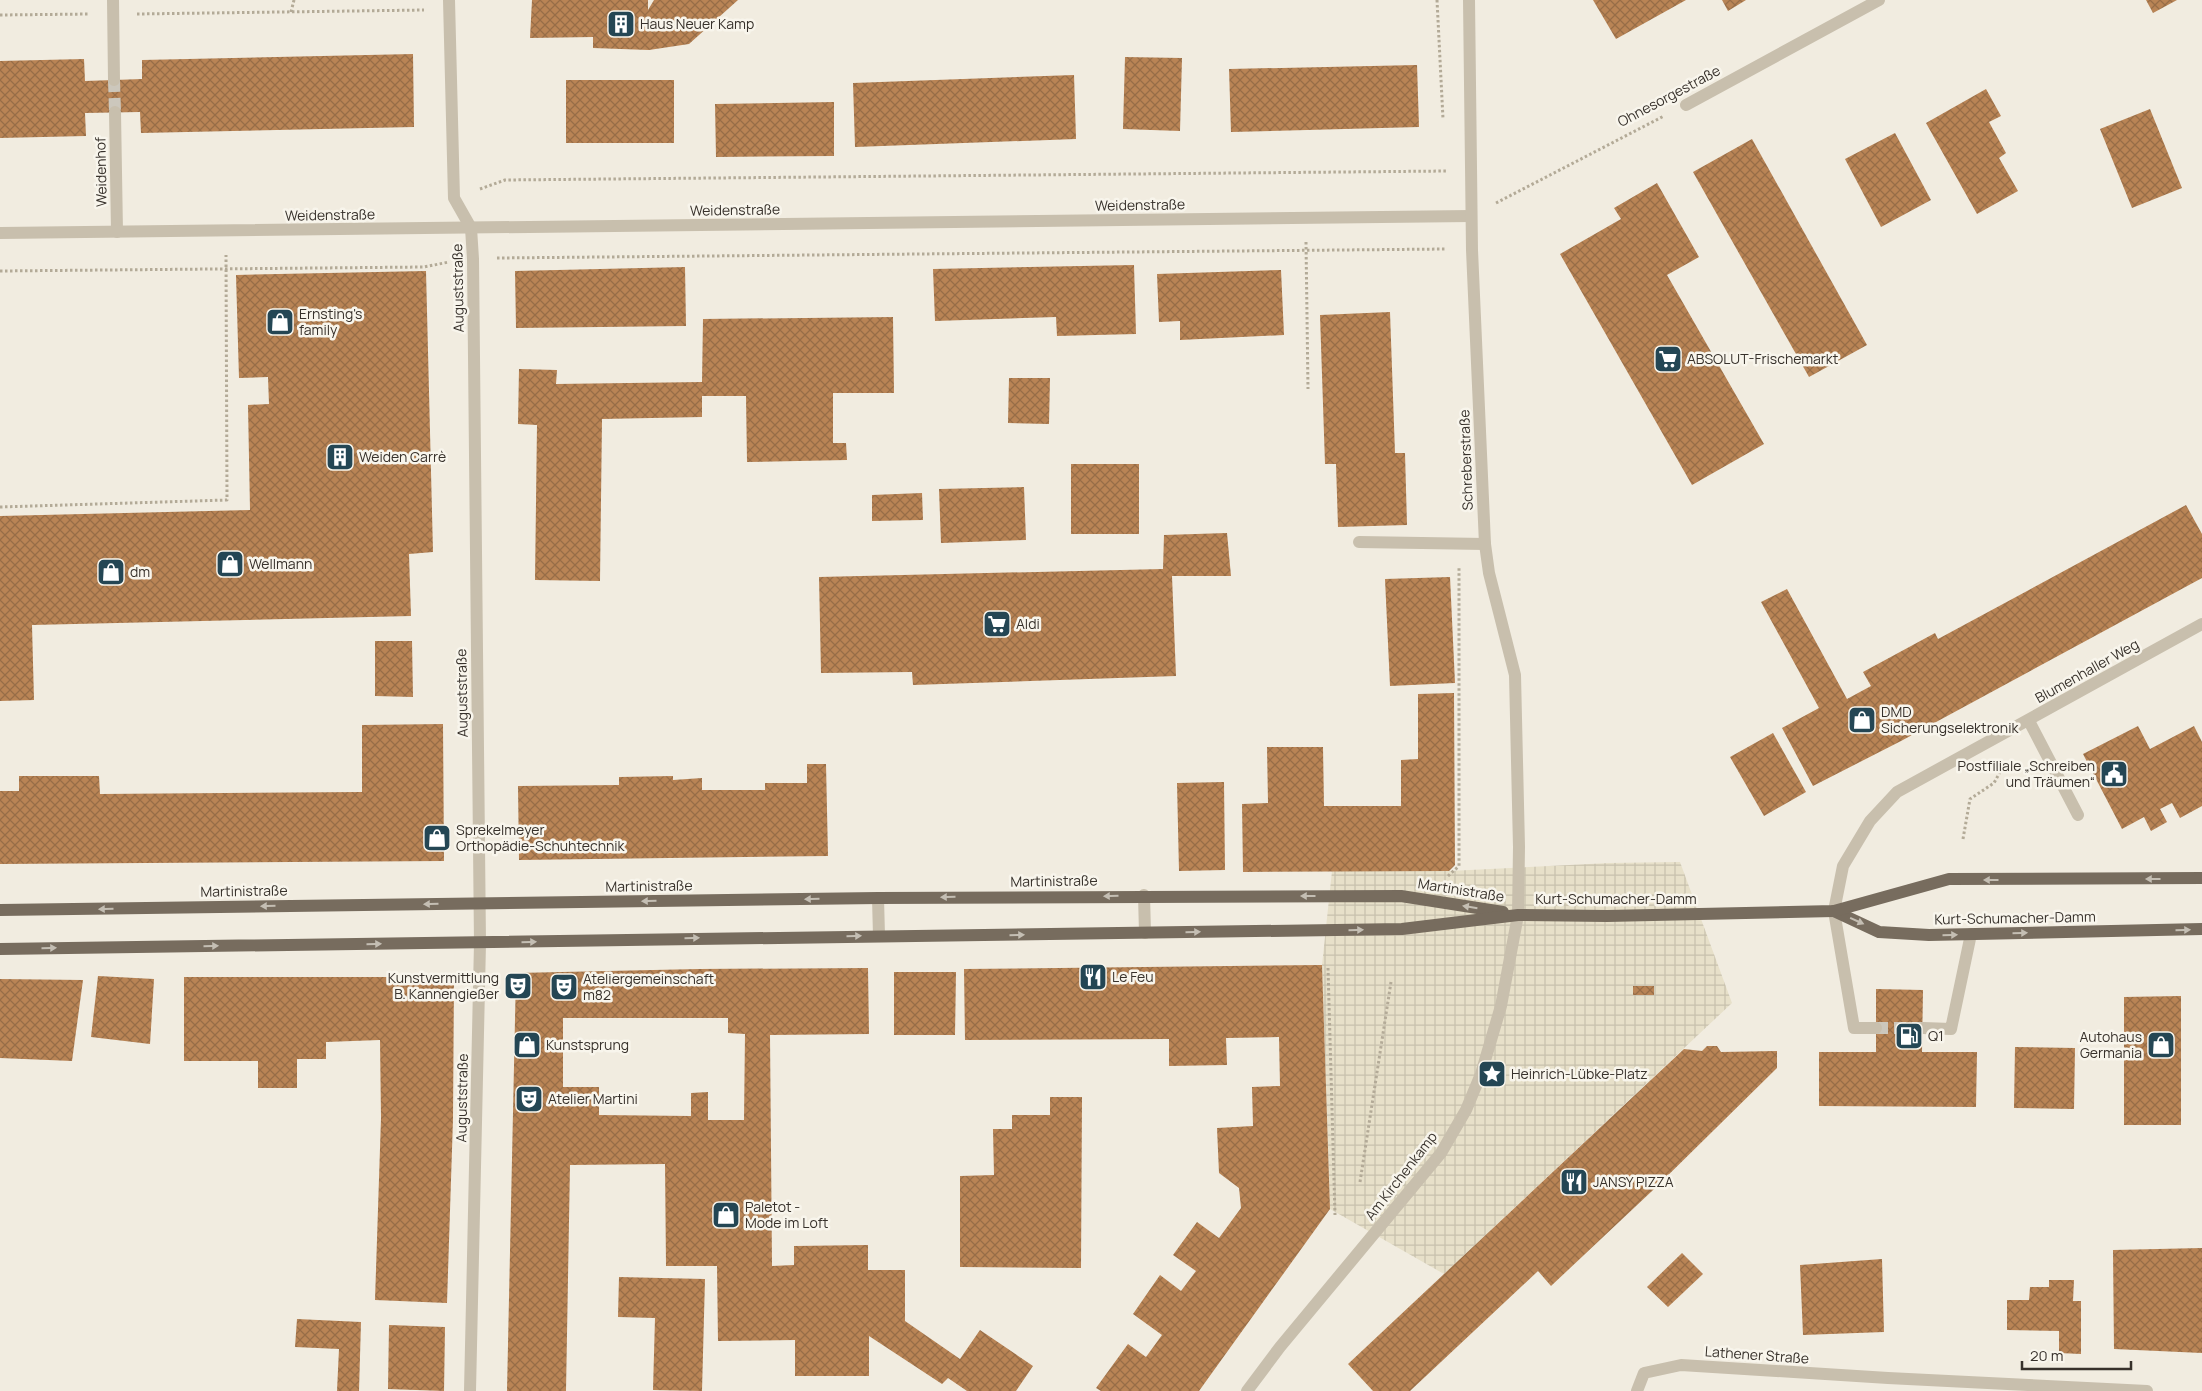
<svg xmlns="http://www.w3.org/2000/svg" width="2202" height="1391" font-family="Manrope,sans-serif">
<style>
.plaza{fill:url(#plaza-grid)}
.building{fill:url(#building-cross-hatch);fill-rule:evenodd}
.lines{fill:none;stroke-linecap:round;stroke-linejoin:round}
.minor-tunnel{stroke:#ccc7bc;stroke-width:12;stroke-dasharray:12 6;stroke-linecap:butt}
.path{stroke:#b3aa97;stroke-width:3;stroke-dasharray:2.5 2.5;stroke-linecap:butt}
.minor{stroke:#c8bfad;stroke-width:12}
.major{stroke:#776c5e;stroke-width:12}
.oneway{fill:#c4beb3}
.labels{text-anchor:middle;stroke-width:5;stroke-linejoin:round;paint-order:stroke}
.poi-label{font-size:14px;fill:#37312b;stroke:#f8f5ec;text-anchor:start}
.street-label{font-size:14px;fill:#37312b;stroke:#f8f5ec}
</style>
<defs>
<pattern id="plaza-grid" width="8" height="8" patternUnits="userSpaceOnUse" patternTransform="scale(1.25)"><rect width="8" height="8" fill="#e7e0c9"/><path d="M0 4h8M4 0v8" fill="none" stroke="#c7c1ad"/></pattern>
<pattern id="building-cross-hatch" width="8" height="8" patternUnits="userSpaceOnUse" patternTransform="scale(1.25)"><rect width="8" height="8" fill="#b98455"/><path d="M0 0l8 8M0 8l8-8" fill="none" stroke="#976d47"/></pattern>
</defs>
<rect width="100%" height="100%" fill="#f1ece0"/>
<polygon class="plaza" points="1680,862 1732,1003 1444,1274 1330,1209 1322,965 1332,871 1449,871 1609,863"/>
<g class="building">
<polygon points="532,0 648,0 648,10 654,0 738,0 689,44 649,50 593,48 593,37 530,38"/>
<polygon points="1593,0 1686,0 1616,39"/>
<polygon points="1722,0 1746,0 1728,11"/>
<polygon points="2146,0 2177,0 2153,13"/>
<polygon points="413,54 414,127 141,133 140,112 85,113 86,136 0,138 0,61 84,59 85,81 114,80 142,79 142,60"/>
<polygon points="1125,57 1182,58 1180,131 1123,129"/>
<polygon points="1417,65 1419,127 1231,132 1229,69"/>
<polygon points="1074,75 1076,139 855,147 853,83"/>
<rect x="566" y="80" width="108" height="63"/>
<polygon points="1986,89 2001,116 1989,122 2006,153 1999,158 2018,191 1977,214 1926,123"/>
<polygon points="834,102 834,156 716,157 715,104"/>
<polygon points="2150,109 2182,188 2132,208 2100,129"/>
<polygon points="1895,133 1931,200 1881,227 1845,159"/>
<polygon points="1752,139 1867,345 1809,377 1693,172"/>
<polygon points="1657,183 1699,257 1667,275 1764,444 1692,485 1560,254 1621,219 1614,208"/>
<polygon points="1134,265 1136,334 1057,336 1056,317 935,321 933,269"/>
<polygon points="685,267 686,326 516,328 515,271"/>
<polygon points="1281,270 1284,335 1180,340 1180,321 1159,322 1157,274"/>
<polygon points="426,271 433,552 409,554 411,616 32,625 34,700 0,701 0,516 250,510 248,405 269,404 268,377 239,378 236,275"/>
<polygon points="1390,312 1395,453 1405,453 1407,525 1338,527 1336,464 1325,464 1320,315"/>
<polygon points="893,317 894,393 833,393 833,443 846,443 847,460 747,462 746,396 702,396 702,417 602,419 600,581 535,580 537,425 518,424 519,369 557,370 556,384 702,382 703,319"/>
<polygon points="1009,378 1050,378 1049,424 1008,423"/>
<rect x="1071" y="464" width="68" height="70"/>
<polygon points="1024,487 1026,540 941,543 939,489"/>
<polygon points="922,493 923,520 872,521 872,495"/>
<polygon points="2186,505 2202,534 2202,578 1901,741 1813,786 1782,728 1819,708 1761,602 1787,589 1847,699 1871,686 1863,672 1935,633 1938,639"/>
<polygon points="1227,533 1231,576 1172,576 1176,676 913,685 912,672 821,673 819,577 1163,569 1164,535"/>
<polygon points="1450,577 1455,683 1390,686 1385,579"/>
<polygon points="375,641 412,641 413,697 375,696"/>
<polygon points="1454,693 1455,865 1449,871 1243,872 1242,804 1268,803 1267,747 1323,747 1324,806 1401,806 1401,760 1418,759 1418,694"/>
<polygon points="443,724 444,861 0,864 0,791 19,791 19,776 99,776 100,794 362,792 362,725"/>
<polygon points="2138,726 2150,749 2194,726 2202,742 2202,806 2180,818 2172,803 2160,809 2167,822 2151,831 2144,817 2122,829 2083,754"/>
<polygon points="1773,733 1806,792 1764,816 1730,757"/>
<polygon points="807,764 826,764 828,856 519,860 518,786 619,785 619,777 673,776 673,780 702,778 702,790 765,790 765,783 807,783"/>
<polygon points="1224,782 1225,870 1179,871 1177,783"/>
<polygon points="1322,965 1330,1209 1199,1391 1101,1391 1096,1388 1128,1344 1146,1357 1162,1335 1133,1314 1160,1275 1181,1291 1196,1271 1173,1255 1197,1222 1219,1238 1241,1208 1239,1188 1219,1173 1217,1128 1253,1126 1252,1087 1280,1086 1279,1037 1226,1038 1227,1065 1169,1066 1169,1039 965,1040 964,969"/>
<path d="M 868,968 L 869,1034 L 770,1035 L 772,1266 L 794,1265 L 794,1246 L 868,1245 L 868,1270 L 905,1270 L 905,1321 L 960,1359 L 980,1330 L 1033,1366 L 1016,1391 L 967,1391 L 948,1378 L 942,1384 L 869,1336 L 869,1376 L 795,1376 L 795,1340 L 718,1341 L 717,1266 L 666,1266 L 665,1164 L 570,1165 L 566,1391 L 507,1391 L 516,973 L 699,969 ZM 563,1018 L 728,1018 L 728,1033 L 745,1034 L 744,1120 L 708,1120 L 708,1092 L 691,1093 L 691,1116 L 599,1115 L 599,1087 L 563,1087 Z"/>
<polygon points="894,972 956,972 955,1035 894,1035"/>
<polygon points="98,976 154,979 150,1044 91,1037"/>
<polygon points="184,977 454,977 453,1119 447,1303 375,1300 381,1118 380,1040 326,1042 326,1059 297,1059 297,1088 258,1088 258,1061 184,1061"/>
<polygon points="0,979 83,980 72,1061 0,1058"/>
<rect x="1633" y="986" width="21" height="9"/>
<polygon points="1876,989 1923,990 1922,1052 1977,1052 1976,1107 1819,1106 1819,1052 1876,1052"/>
<polygon points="2181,996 2181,1125 2124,1125 2124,997"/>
<polygon points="1707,1046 1717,1046 1721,1052 1777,1051 1777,1068 1652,1191 1551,1286 1538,1271 1410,1391 1373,1391 1348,1364 1684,1049 1702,1051"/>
<polygon points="2015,1047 2075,1048 2074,1109 2014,1108"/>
<polygon points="1050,1097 1082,1097 1081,1268 960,1267 960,1176 994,1175 993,1129 1012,1129 1012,1115 1050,1115"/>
<polygon points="2202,1248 2202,1353 2114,1349 2113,1250"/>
<polygon points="1682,1253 1703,1274 1668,1307 1647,1287"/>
<polygon points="1882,1259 1884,1332 1803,1335 1800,1265"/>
<polygon points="619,1277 705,1279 702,1391 653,1390 655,1318 618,1317"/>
<polygon points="2049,1280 2074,1280 2073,1301 2081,1301 2081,1354 2059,1353 2059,1331 2007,1330 2007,1300 2029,1300 2030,1287 2049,1287"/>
<polygon points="297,1319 361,1322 359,1391 337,1391 339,1349 295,1347"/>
<polygon points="389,1325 445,1327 444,1391 388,1389"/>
</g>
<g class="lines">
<g class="minor-tunnel">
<polyline points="114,80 115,112"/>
<polyline points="1876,1028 1923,1028"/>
</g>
<g class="path">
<polyline points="1437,0 1443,119"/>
<polyline points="291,12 294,0"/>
<polyline points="137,14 424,10"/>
<polyline points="0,15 89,14"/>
<polyline points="480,189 505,180 1447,171"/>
<polyline points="1496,203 1664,116"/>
<polyline points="1306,242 1308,389"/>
<polyline points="497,258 1446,249"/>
<polyline points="0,271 424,267 449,262"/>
<polyline points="0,507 227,500 226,255"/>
<polyline points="1963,839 1970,799 1994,783 2005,763"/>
<polyline points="1448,876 1459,866 1459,568"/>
<polyline points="1328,968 1335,1215"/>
<polyline points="1360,1182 1391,982"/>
</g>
<g class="minor">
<polyline points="113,0 114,80"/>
<polyline points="449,0 454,198 471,228 473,259 480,943 470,1391"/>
<polyline points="1686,105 1879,0"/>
<polyline points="115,112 117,232"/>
<polyline points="0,233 1471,216"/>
<polyline points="1359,542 1485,544"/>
<polyline points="2029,721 2078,815"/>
<polyline points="1144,895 1145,933"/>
<polyline points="878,898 879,936"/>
<polyline points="1876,1028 1854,1028 1834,911 1843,866 1870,821 1897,792 2202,624"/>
<polyline points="1923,1028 1951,1029 1971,934"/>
<polyline points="1247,1391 1280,1347 1441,1153 1466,1110 1481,1074 1501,1006 1518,915 1519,847 1515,675 1489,573 1485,544 1472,250 1469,0"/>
<polyline points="1637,1391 1644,1373 1681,1365 1888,1378 2147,1391"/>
</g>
<g class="major">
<polyline points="0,910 878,898 1401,896 1503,912"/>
<polyline points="1834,911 1879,932 1929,935 2202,929"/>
<polyline points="0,949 1402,929 1518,915 1607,916 1834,911 1949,879 2202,878"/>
</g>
</g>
<defs><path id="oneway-solid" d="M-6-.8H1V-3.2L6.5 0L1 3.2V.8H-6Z" transform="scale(1.25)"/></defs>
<g class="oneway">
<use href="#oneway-solid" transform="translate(2153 879) rotate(180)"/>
<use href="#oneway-solid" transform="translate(1991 880) rotate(180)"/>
<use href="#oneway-solid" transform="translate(1111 896) rotate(179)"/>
<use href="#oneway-solid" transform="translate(1308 896) rotate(-180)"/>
<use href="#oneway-solid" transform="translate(948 897) rotate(179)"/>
<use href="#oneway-solid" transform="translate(812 899) rotate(179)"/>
<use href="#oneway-solid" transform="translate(649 901) rotate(179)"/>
<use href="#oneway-solid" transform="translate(431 904) rotate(179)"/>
<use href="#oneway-solid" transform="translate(268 906) rotate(179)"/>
<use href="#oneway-solid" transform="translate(1470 907) rotate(-171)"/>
<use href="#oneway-solid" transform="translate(106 909) rotate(179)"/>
<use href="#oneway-solid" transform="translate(1857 921) rotate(24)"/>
<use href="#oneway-solid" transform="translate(1356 930) rotate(-1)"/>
<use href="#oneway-solid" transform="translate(2183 930) rotate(-1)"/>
<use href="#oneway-solid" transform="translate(1193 932) rotate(-1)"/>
<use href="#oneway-solid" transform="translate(2020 933) rotate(-1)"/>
<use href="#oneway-solid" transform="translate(1017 935) rotate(-1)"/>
<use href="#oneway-solid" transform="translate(1950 935) rotate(-1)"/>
<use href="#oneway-solid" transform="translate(854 936) rotate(-1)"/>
<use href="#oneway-solid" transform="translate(692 938) rotate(-1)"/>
<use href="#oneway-solid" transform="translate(529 942) rotate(-1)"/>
<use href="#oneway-solid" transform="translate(374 944) rotate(-1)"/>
<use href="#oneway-solid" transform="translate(211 946) rotate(-1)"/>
<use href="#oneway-solid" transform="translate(49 948) rotate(-1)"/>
</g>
<defs>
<symbol id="building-square" viewBox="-11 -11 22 22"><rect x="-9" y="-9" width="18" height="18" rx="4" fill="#244654" stroke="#f8f5ec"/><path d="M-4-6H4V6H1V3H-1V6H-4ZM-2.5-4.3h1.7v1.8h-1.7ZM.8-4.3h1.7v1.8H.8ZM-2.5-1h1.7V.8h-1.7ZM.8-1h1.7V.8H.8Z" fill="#fff"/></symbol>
<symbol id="shop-square" viewBox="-11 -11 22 22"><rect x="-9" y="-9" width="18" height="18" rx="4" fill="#244654" stroke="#f8f5ec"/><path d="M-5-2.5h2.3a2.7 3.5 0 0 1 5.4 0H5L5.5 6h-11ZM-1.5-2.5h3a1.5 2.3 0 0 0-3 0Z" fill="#fff"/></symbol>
<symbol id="supermarket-square" viewBox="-11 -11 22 22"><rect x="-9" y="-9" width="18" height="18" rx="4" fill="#244654" stroke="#f8f5ec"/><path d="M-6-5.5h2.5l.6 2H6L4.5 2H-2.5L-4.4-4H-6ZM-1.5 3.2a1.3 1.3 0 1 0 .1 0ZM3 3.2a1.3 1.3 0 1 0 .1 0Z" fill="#fff"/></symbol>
<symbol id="civic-square" viewBox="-11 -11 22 22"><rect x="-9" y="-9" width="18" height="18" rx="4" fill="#244654" stroke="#f8f5ec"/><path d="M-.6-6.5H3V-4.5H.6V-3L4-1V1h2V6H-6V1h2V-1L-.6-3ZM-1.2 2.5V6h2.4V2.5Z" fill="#fff"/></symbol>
<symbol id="restaurant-square" viewBox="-11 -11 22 22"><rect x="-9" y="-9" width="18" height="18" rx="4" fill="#244654" stroke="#f8f5ec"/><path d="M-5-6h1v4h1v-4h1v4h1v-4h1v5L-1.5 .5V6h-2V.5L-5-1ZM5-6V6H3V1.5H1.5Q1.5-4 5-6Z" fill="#fff"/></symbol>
<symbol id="theatre-square" viewBox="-11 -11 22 22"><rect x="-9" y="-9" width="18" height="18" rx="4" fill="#244654" stroke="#f8f5ec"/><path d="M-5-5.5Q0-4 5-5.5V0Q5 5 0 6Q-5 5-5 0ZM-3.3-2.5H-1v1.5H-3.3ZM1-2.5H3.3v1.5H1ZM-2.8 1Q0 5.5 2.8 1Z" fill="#fff"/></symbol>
<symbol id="fuel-square" viewBox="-11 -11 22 22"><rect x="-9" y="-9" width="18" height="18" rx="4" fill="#244654" stroke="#f8f5ec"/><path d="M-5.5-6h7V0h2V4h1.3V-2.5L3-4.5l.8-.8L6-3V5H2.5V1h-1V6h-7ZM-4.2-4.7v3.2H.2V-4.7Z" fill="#fff"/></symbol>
<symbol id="sight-square" viewBox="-11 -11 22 22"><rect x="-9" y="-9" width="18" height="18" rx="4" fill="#244654" stroke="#f8f5ec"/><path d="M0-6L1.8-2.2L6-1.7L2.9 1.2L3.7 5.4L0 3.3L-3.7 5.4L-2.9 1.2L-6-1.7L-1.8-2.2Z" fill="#fff"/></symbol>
</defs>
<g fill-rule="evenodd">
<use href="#building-square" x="605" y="8" width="32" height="32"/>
<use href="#shop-square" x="264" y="306" width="32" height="32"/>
<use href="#supermarket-square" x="1652" y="343" width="32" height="32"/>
<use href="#building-square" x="324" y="441" width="32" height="32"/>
<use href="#shop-square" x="214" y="548" width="32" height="32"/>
<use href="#shop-square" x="95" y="556" width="32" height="32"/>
<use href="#supermarket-square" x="981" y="608" width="32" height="32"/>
<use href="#shop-square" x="1846" y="704" width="32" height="32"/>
<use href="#civic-square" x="2098" y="758" width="32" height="32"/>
<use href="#shop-square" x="421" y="822" width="32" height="32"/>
<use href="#restaurant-square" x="1077" y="961" width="32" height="32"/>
<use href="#theatre-square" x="502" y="970" width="32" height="32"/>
<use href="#theatre-square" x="548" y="971" width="32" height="32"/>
<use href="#fuel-square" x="1893" y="1020" width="32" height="32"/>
<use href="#shop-square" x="511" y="1029" width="32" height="32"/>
<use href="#shop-square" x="2145" y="1029" width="32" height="32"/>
<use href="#sight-square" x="1476" y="1058" width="32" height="32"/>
<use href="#theatre-square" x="513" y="1083" width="32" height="32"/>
<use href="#restaurant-square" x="1558" y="1166" width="32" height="32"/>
<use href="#shop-square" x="710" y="1199" width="32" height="32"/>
</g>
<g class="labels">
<g class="poi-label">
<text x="640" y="29">Haus Neuer Kamp</text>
<text x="299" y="319">Ernsting's<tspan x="299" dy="16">family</tspan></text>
<text x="1687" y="364">ABSOLUT-Frischemarkt</text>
<text x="359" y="462">Weiden Carrè</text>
<text x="249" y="569">Wellmann</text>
<text x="130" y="577">dm</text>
<text x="1016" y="629">Aldi</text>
<text x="1881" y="717">DMD<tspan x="1881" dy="16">Sicherungselektronik</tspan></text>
<text x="2095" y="771" text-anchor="end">Postfiliale „Schreiben<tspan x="2095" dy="16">und Träumen“</tspan></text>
<text x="456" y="835">Sprekelmeyer<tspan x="456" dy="16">Orthopädie-Schuhtechnik</tspan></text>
<text x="1112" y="982">Le Feu</text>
<text x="499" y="983" text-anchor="end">Kunstvermittlung<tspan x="499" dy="16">B. Kannengießer</tspan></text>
<text x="583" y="984">Ateliergemeinschaft<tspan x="583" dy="16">m82</tspan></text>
<text x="1928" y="1041">Q1</text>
<text x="2142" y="1042" text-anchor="end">Autohaus<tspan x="2142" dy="16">Germania</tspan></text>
<text x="546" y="1050">Kunstsprung</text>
<text x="1511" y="1079">Heinrich-Lübke-Platz</text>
<text x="548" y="1104">Atelier Martini</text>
<text x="1593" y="1187">JANSY PIZZA</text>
<text x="745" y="1212">Paletot -<tspan x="745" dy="16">Mode im Loft</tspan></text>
</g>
<g class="street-label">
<text transform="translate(1669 96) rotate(-28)" y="5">Ohnesorgestraße</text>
<text transform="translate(101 172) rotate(-91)" y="5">Weidenhof</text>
<text transform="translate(1140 205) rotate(-1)" y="5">Weidenstraße</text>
<text transform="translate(735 210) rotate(-1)" y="5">Weidenstraße</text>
<text transform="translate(330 215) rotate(-1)" y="5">Weidenstraße</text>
<text transform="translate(458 288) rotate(-91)" y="5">Auguststraße</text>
<text transform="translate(1466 460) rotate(-92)" y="5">Schreberstraße</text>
<text transform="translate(2087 671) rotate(-29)" y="5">Blumenhaller Weg</text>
<text transform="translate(462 693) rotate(-91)" y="5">Auguststraße</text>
<text transform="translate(1054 881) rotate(-1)" y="5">Martinistraße</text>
<text transform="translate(649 886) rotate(-1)" y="5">Martinistraße</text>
<text transform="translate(1461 890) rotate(9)" y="5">Martinistraße</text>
<text transform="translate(244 891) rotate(-1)" y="5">Martinistraße</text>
<text x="1616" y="904">Kurt-Schumacher-Damm</text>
<text transform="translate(2015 918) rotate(-1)" y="5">Kurt-Schumacher-Damm</text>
<text transform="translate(462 1098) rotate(-89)" y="5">Auguststraße</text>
<text transform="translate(1401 1176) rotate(-52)" y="5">Am Kirchenkamp</text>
<text transform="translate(1757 1355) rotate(4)" y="5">Lathener Straße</text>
</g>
</g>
<path d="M2022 1361v8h109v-8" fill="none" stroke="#37312b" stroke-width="2.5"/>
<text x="2030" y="1361" font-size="15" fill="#37312b" stroke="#f8f5ec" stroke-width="4" paint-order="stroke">20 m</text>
</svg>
